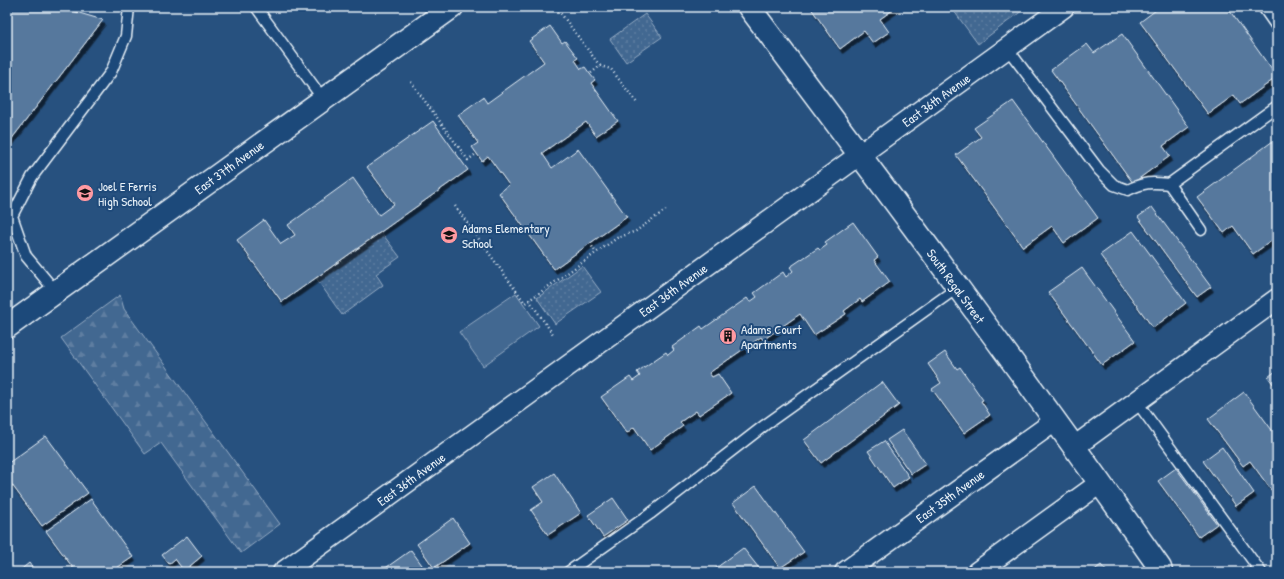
<svg xmlns="http://www.w3.org/2000/svg" width="1284" height="579" font-family="'Patrick Hand',sans-serif">
<style>
.grass{fill:url(#grass-dots);stroke:#96acc4}
.forest{fill:url(#forest-firs);stroke:#96acc4}
.garden{fill:#436891;stroke:#96acc4}
.building{fill:#57789d;stroke:#e8f1f8;filter:url(#shadow)}
.lines{fill:none;stroke-linecap:round;stroke-linejoin:round}
.lane-casing{stroke:#e8f1f8;stroke-width:13}
.street-casing{stroke:#e8f1f8;stroke-width:23}
.secondary-casing{stroke:#e8f1f8;stroke-width:25}
.path{stroke:#e8f1f8;stroke-width:2.5;stroke-dasharray:1 3;stroke-linecap:butt}
.lane{stroke:#1f4a7a;stroke-width:10}
.street{stroke:#1f4a7a;stroke-width:20}
.secondary{stroke:#1f4a7a;stroke-width:22}
.labels{text-anchor:middle;stroke-width:4;stroke-linejoin:round;paint-order:stroke}
.street-label{font-size:13px;fill:#e8f1f8;stroke:#1f4a7a}
.poi-label{font-size:13px;fill:#e8f1f8;stroke:#1f4a7a;text-anchor:start}
</style>
<defs>
<pattern id="grass-dots" width="8" height="8" patternUnits="userSpaceOnUse"><rect width="8" height="8" fill="#436891"/><path d="M2 2h.1M6 6h.1" fill="none" stroke="#5e7ea1" stroke-width="1.8" stroke-linecap="round"/></pattern>
<pattern id="forest-firs" width="22" height="20" patternUnits="userSpaceOnUse"><rect width="22" height="20" fill="#436891"/><path d="M5 1l3.5 6h-7zM16 11l3.5 6h-7z" fill="#5e7ea1"/></pattern>
<filter id="shadow"><feDropShadow dx="2.5" dy="4.5" stdDeviation="0" flood-color="#0009"/></filter>
</defs>
<rect width="100%" height="100%" fill="#27517f"/>
<filter id="ink" filterUnits="userSpaceOnUse"><feTurbulence type="fractalNoise" baseFrequency=".025" numOctaves="2"/><feDisplacementMap in="SourceGraphic" scale="8" xChannelSelector="R" yChannelSelector="G"/><feConvolveMatrix kernelMatrix="1 2 1 2 8 2 1 2 1" color-interpolation-filters="sRGB"/></filter>
<g filter="url(#ink)">
<g class="grass">
<polygon points="951,7 1027,7 978,44"/>
<polygon points="645,14 662,37 626,62 610,39"/>
<polygon points="381,232 400,257 376,274 383,285 342,315 316,278"/>
<polygon points="582,266 601,292 555,324 537,298"/>
</g>
<polygon class="forest" points="120,295 124,309 280,524 241,553 161,443 145,454 61,338"/>
<polygon class="garden" points="516,293 539,326 483,366 459,332"/>
<g class="building">
<polygon points="7,7 59,7 103,20 7,145"/>
<polygon points="810,7 897,7 880,19 889,32 873,43 864,31 840,49"/>
<polygon points="1160,7 1227,7 1277,77 1240,104 1234,95 1208,114 1140,22"/>
<polygon points="550,26 562,43 565,41 578,58 575,60 581,69 585,67 590,74 595,80 591,83 618,121 596,136 586,122 542,153 552,168 578,149 627,217 554,269 499,193 509,185 488,156 482,161 472,147 478,143 458,115 483,97 487,103 544,62 529,41"/>
<polygon points="1122,34 1189,127 1163,146 1170,156 1133,183 1051,70 1087,44 1094,53"/>
<polygon points="1013,101 1098,218 1064,243 1052,226 1023,247 956,155 981,137 974,128"/>
<polygon points="433,121 468,170 282,302 237,240 264,220 281,244 295,235 288,225 353,178 379,215 394,204 367,167"/>
<polygon points="1277,138 1277,237 1253,254 1233,226 1224,233 1197,197"/>
<polygon points="1152,207 1211,287 1197,297 1138,217"/>
<polygon points="853,222 878,257 874,260 890,282 862,302 860,299 844,311 846,314 814,335 800,314 763,340 761,337 709,373 712,377 718,374 731,393 699,415 696,411 680,422 683,426 650,450 634,427 627,433 601,397 630,377 633,381 640,376 637,372 666,352 668,355 674,350 672,347 701,326 703,329 747,298 750,302 757,297 754,293 783,272 786,277 793,271 790,267 818,248 820,250 827,245 825,242"/>
<polygon points="1133,231 1186,303 1153,328 1100,255"/>
<polygon points="1082,268 1135,341 1102,365 1048,292"/>
<polygon points="945,352 957,369 960,367 983,400 981,401 990,415 964,433 932,389 941,383 928,364"/>
<polygon points="1277,370 1277,389 1268,377"/>
<polygon points="882,382 899,405 821,463 804,440"/>
<polygon points="1244,392 1277,437 1277,498 1250,461 1243,466 1208,419"/>
<polygon points="902,430 926,464 911,474 887,440"/>
<polygon points="46,436 88,493 42,526 7,478 7,464"/>
<polygon points="884,441 909,477 893,488 868,451"/>
<polygon points="1222,447 1254,493 1236,506 1203,461"/>
<polygon points="1176,468 1217,524 1199,537 1158,481"/>
<polygon points="554,473 581,513 548,535 531,510 543,502 533,487"/>
<polygon points="756,486 804,552 780,568 733,503"/>
<polygon points="613,498 628,520 603,537 588,515"/>
<polygon points="91,499 133,557 111,572 76,572 46,531"/>
<polygon points="453,518 470,543 434,568 417,544"/>
<polygon points="187,536 202,556 184,571 175,559 169,564 162,555"/>
<polygon points="743,548 762,572 712,572 712,571"/>
<polygon points="411,550 427,572 380,572"/>
<polygon points="29,563 36,572 18,572"/>
<polygon points="1101,565 1107,572 1092,572"/>
</g>
<g class="lines">
<defs>
<g id="lane">
<polyline points="256,7 323,99"/>
<polyline points="1263,7 1277,27"/>
<path d="M 1007,48 L 1099,170 L 1114,185 L 1128,190 C 1144,182 1151,182 1169,184"/>
<polyline points="1201,230 1169,184 1277,106"/>
<polyline points="56,292 26,256 12,216 32,177 111,72 126,36 129,7"/>
<polyline points="1136,401 1261,572"/>
<polyline points="568,572 650,514 765,425 957,288"/>
</g>
<g id="street">
<polyline points="1074,447 1277,299"/>
<polyline points="283,572 1064,7"/>
<polyline points="845,572 1055,421"/>
<polyline points="977,572 1100,483"/>
</g>
<g id="secondary">
<path d="M 749,7 C 888,192 1027,378 1160,568 L 1161,572"/>
<polyline points="7,327 452,7"/>
</g>
</defs>
<use href="#lane" class="lane-casing"/>
<use href="#street" class="street-casing"/>
<use href="#secondary" class="secondary-casing"/>
<g class="path">
<polyline points="556,7 600,66 590,74"/>
<polyline points="600,66 611,69 637,103"/>
<polyline points="411,82 468,160 476,154"/>
<polyline points="455,206 525,303 617,238 636,231 667,209"/>
<polyline points="590,243 596,253"/>
<polyline points="529,300 553,334"/>
</g>
<use href="#lane" class="lane"/>
<use href="#street" class="street"/>
<use href="#secondary" class="secondary"/>
</g>
</g>
<defs>
<symbol id="school-disc" viewBox="-11 -11 22 22"><circle r="9.5" fill="#ff9aa2" stroke="#1f4a7a"/><path d="M0-5L7-2L0 1L-7-2ZM-4 1L0 2.5L4 1V4Q0 6-4 4Z" fill="#111"/></symbol>
<symbol id="building-disc" viewBox="-11 -11 22 22"><circle r="9.5" fill="#ff9aa2" stroke="#1f4a7a"/><path d="M-4-6H4V6H1V3H-1V6H-4ZM-2.5-4.3h1.7v1.8h-1.7ZM.8-4.3h1.7v1.8H.8ZM-2.5-1h1.7V.8h-1.7ZM.8-1h1.7V.8H.8Z" fill="#111"/></symbol>
</defs>
<g fill-rule="evenodd">
<use href="#school-disc" x="75" y="183" width="20" height="20"/>
<use href="#school-disc" x="439" y="225" width="20" height="20"/>
<use href="#building-disc" x="718" y="326" width="20" height="20"/>
</g>
<g class="labels">
<g class="street-label">
<text transform="translate(936 100) rotate(-36)" y="5">East 36th Avenue</text>
<text transform="translate(229 167) rotate(-36)" y="5">East 37th Avenue</text>
<text transform="translate(956 286) rotate(54)" y="5">South Regal Street</text>
<text transform="translate(673 290) rotate(-36)" y="5">East 36th Avenue</text>
<text transform="translate(411 479) rotate(-36)" y="5">East 36th Avenue</text>
<text transform="translate(950 496) rotate(-36)" y="5">East 35th Avenue</text>
</g>
<g class="poi-label">
<text x="98" y="191">Joel E Ferris<tspan x="98" dy="15">High School</tspan></text>
<text x="462" y="233">Adams Elementary<tspan x="462" dy="15">School</tspan></text>
<text x="741" y="334">Adams Court<tspan x="741" dy="15">Apartments</tspan></text>
</g>
</g>
<rect width="1284" height="579" fill="none" stroke="#1f4a7a" stroke-width="24"/>
<rect x="12" y="12" width="1260" height="555" fill="none" stroke="#e8f1f8" stroke-width="1.5" filter="url(#ink)"/>
</svg>
